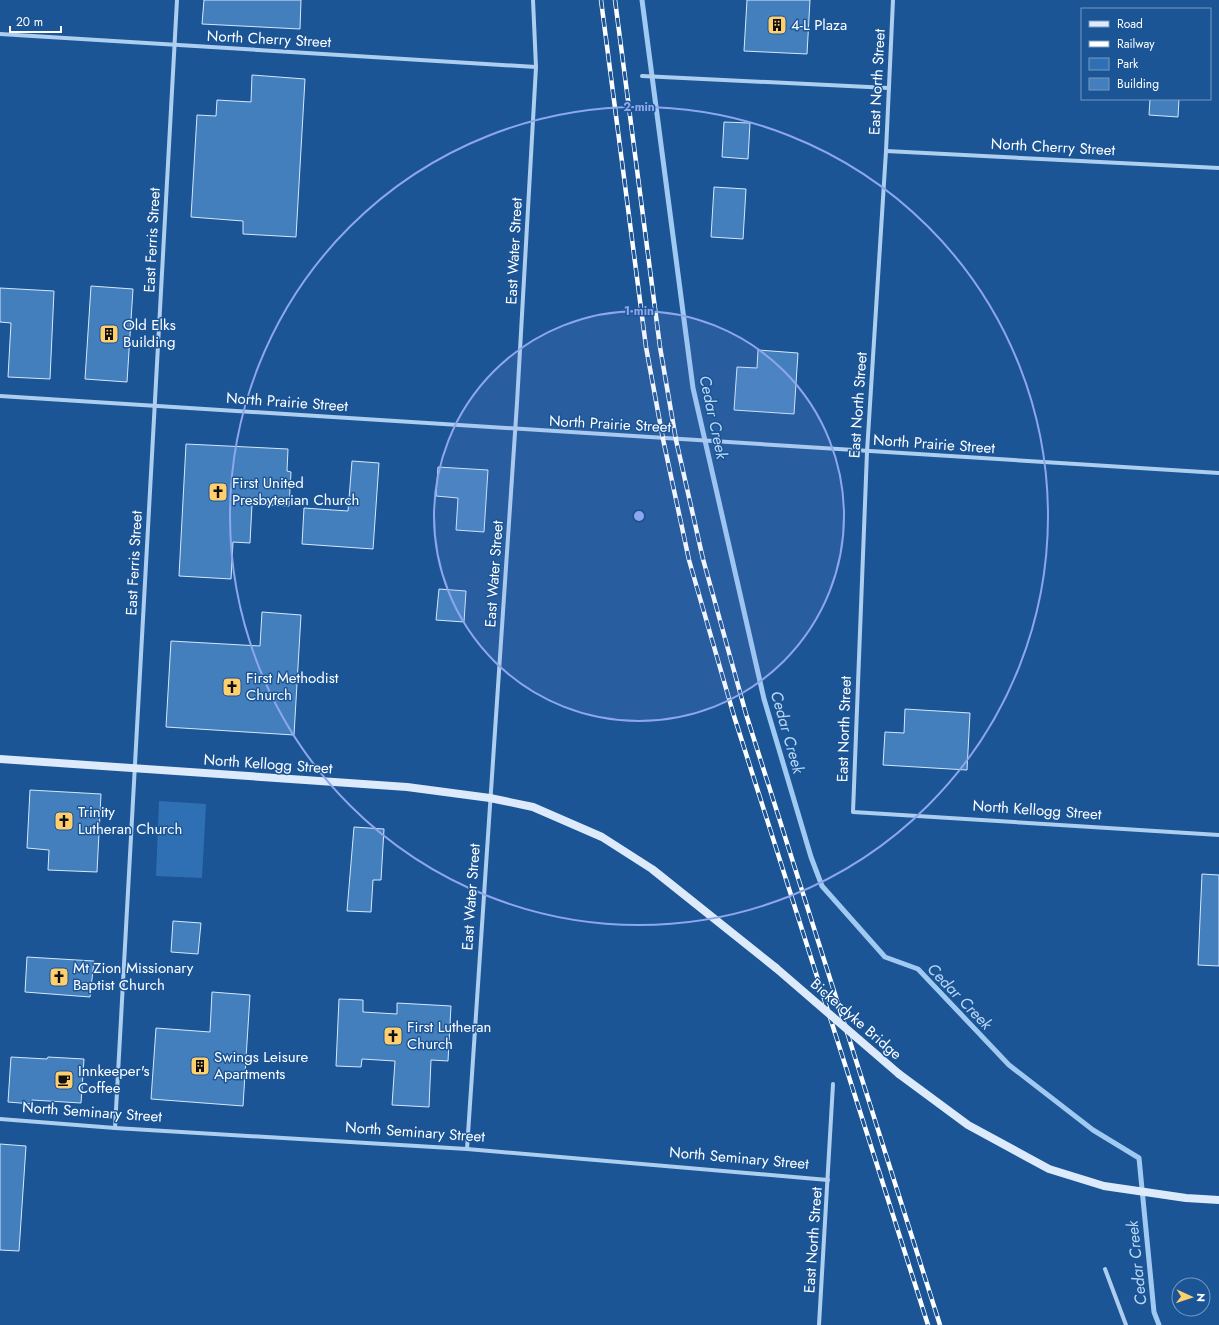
<svg xmlns="http://www.w3.org/2000/svg" width="1219" height="1325" font-family="Jost,sans-serif">
<style>
.green{fill:#2f70b4}
.lines{fill:none;stroke-linecap:round;stroke-linejoin:round}
.stream{stroke:#a1caf2;stroke-width:5}
.building{fill:#447fbd;stroke:#d5e8fb}
.street{stroke:#aecef0;stroke-width:4}
.secondary{stroke:#dceafb;stroke-width:8}
.rail-casing{stroke:#fff;stroke-width:4.5}
.rail{stroke:#1b5596;stroke-width:3;stroke-dasharray:9;stroke-linecap:butt}
.secondary-bridge{stroke:#dceafb;stroke-width:8}
.ring{fill:none;stroke:#8ea6ec;stroke-width:2}
.labels{text-anchor:middle;stroke-width:3;stroke-linejoin:round;paint-order:stroke}
.poi-label{font-size:15px;fill:#fff;stroke:#1b5596;text-anchor:start}
.street-label{font-size:15px;fill:#fff;stroke:#1b5596}
.water-label{font-size:16px;font-style:italic;fill:#bad8f6;stroke:#1b5596}
.centre{fill:#8ea6ec;stroke:#1b5596;stroke-width:2}
.ring-label{font-size:12px;text-anchor:middle;font-weight:bold;fill:#8ea6ec;stroke:#1b5596;stroke-width:3;stroke-linejoin:round;paint-order:stroke}
</style>
<rect width="100%" height="100%" fill="#1b5596"/>
<polygon class="green" points="159,801 206,804 202,878 156,876"/>
<g class="lines">
<polyline class="stream" points="642,0 693,388 764,699 811,857 822,886 885,957 918,969 1009,1065 1093,1130 1139,1158 1154,1312 1159,1325"/>
</g>
<g class="building">
<polygon points="204,0 301,0 300,29 202,24"/>
<polygon points="747,0 810,0 807,54 744,51"/>
<polygon points="252,75 305,79 296,237 243,234 243,221 191,217 197,115 216,116 217,100 251,102"/>
<polygon points="1150,99 1179,99 1178,117 1149,115"/>
<polygon points="724,122 750,123 748,159 722,157"/>
<polygon points="714,187 746,189 743,239 711,237"/>
<polygon points="91,286 133,289 127,382 85,379"/>
<polygon points="0,288 54,291 50,379 8,377 11,323 0,322"/>
<polygon points="758,350 798,353 794,414 734,410 737,367 757,368"/>
<polygon points="186,444 288,449 287,471 291,472 289,506 252,504 250,543 233,542 231,579 179,576"/>
<polygon points="352,461 379,463 373,549 302,544 304,508 348,511"/>
<polygon points="438,467 488,470 484,532 456,530 458,498 436,496"/>
<polygon points="439,589 466,591 464,622 436,620"/>
<polygon points="262,612 301,615 294,735 166,727 171,641 260,646"/>
<polygon points="905,709 970,713 967,770 883,765 885,732 904,733"/>
<polygon points="30,790 101,794 97,872 48,870 49,850 27,848"/>
<polygon points="354,827 384,829 381,880 373,880 371,912 347,911"/>
<polygon points="1202,874 1219,875 1219,966 1198,965"/>
<polygon points="173,921 201,923 198,954 171,952"/>
<polygon points="27,957 94,961 90,997 25,992"/>
<polygon points="212,992 250,995 243,1106 151,1099 156,1028 210,1032"/>
<polygon points="339,999 363,1000 363,1012 397,1014 397,1003 451,1006 448,1061 431,1060 429,1107 392,1105 395,1061 362,1059 361,1067 336,1066"/>
<polygon points="11,1057 47,1059 48,1057 84,1059 81,1103 32,1100 32,1104 8,1102"/>
<polygon points="0,1144 26,1146 19,1251 0,1250"/>
</g>
<g class="lines">
<g class="street">
<polyline points="893,0 886,151 867,452 853,812 1219,835"/>
<polyline points="0,34 536,67"/>
<polyline points="642,76 889,88"/>
<polyline points="886,151 1219,168"/>
<polyline points="0,396 1219,473"/>
<polyline points="0,1119 115,1128 467,1149 828,1180"/>
<polyline points="115,1128 177,0"/>
<polyline points="467,1149 517,403 536,67 533,0"/>
<polyline points="1105,1269 1126,1325"/>
<polyline points="819,1325 833,1084"/>
</g>
<g class="secondary">
<polyline points="0,759 407,787 490,798 533,807 602,837 652,869 776,968"/>
<polyline points="899,1074 968,1125 1049,1169 1104,1186 1186,1198 1219,1200"/>
</g>
<defs>
<g id="rail">
<polyline points="601,0 646,347 663,439 689,560 734,716 928,1325"/>
<polyline points="615,0 660,347 676,440 703,559 746,714 940,1325"/>
</g>
</defs>
<use href="#rail" class="rail-casing"/>
<use href="#rail" class="rail"/>
<polyline class="secondary-bridge" points="776,968 899,1074"/>
</g>
<circle cx="639" cy="516" r="205" fill="#8ea6ec" fill-opacity=".12"/>
<g class="ring">
<circle cx="639" cy="516" r="205"/>
<circle cx="639" cy="516" r="409"/>
</g>
<defs>
<symbol id="building-square" viewBox="-11 -11 22 22"><rect x="-9" y="-9" width="18" height="18" rx="4" fill="#ffcf6d" stroke="#1b5596"/><path d="M-4-6H4V6H1V3H-1V6H-4ZM-2.5-4.3h1.7v1.8h-1.7ZM.8-4.3h1.7v1.8H.8ZM-2.5-1h1.7V.8h-1.7ZM.8-1h1.7V.8H.8Z" fill="#111"/></symbol>
<symbol id="church-square" viewBox="-11 -11 22 22"><rect x="-9" y="-9" width="18" height="18" rx="4" fill="#ffcf6d" stroke="#1b5596"/><path d="M-1.2-6h2.4v3.5h3.3v2.4h-3.3V6h-2.4V-.1h-3.3v-2.4h3.3Z" fill="#111"/></symbol>
<symbol id="cafe-square" viewBox="-11 -11 22 22"><rect x="-9" y="-9" width="18" height="18" rx="4" fill="#ffcf6d" stroke="#1b5596"/><path d="M-5.5-4.5H6V0H3Q3 3.5 0 3.5H-2.5Q-5.5 3.5-5.5 0ZM3-3.2v2h1.7v-2ZM-6 4.5H4V6H-6Z" fill="#111"/></symbol>
</defs>
<g fill-rule="evenodd">
<use href="#building-square" x="766" y="14" width="22" height="22"/>
<use href="#building-square" x="98" y="323" width="22" height="22"/>
<use href="#church-square" x="207" y="481" width="22" height="22"/>
<use href="#church-square" x="221" y="676" width="22" height="22"/>
<use href="#church-square" x="53" y="810" width="22" height="22"/>
<use href="#church-square" x="48" y="966" width="22" height="22"/>
<use href="#church-square" x="382" y="1025" width="22" height="22"/>
<use href="#building-square" x="189" y="1055" width="22" height="22"/>
<use href="#cafe-square" x="53" y="1069" width="22" height="22"/>
</g>
<g class="labels">
<g class="poi-label">
<text x="791" y="30">4-L Plaza</text>
<text x="123" y="330">Old Elks<tspan x="123" dy="17">Building</tspan></text>
<text x="232" y="488">First United<tspan x="232" dy="17">Presbyterian Church</tspan></text>
<text x="246" y="683">First Methodist<tspan x="246" dy="17">Church</tspan></text>
<text x="78" y="817">Trinity<tspan x="78" dy="17">Lutheran Church</tspan></text>
<text x="73" y="973">Mt Zion Missionary<tspan x="73" dy="17">Baptist Church</tspan></text>
<text x="407" y="1032">First Lutheran<tspan x="407" dy="17">Church</tspan></text>
<text x="214" y="1062">Swings Leisure<tspan x="214" dy="17">Apartments</tspan></text>
<text x="78" y="1076">Innkeeper's<tspan x="78" dy="17">Coffee</tspan></text>
</g>
<g class="street-label">
<text transform="translate(269 39) rotate(3)" y="5">North Cherry Street</text>
<text transform="translate(877 82) rotate(-87)" y="5">East North Street</text>
<text transform="translate(1053 147) rotate(3)" y="5">North Cherry Street</text>
<text transform="translate(152 240) rotate(-87)" y="5">East Ferris Street</text>
<text transform="translate(514 251) rotate(-87)" y="5">East Water Street</text>
<text transform="translate(287 402) rotate(4)" y="5">North Prairie Street</text>
<text transform="translate(858 405) rotate(-86)" y="5">East North Street</text>
<text transform="translate(610 424) rotate(3)" y="5">North Prairie Street</text>
<text transform="translate(934 444) rotate(4)" y="5">North Prairie Street</text>
<text transform="translate(134 563) rotate(-87)" y="5">East Ferris Street</text>
<text transform="translate(494 574) rotate(-86)" y="5">East Water Street</text>
<text transform="translate(844 729) rotate(-88)" y="5">East North Street</text>
<text transform="translate(268 764) rotate(4)" y="5">North Kellogg Street</text>
<text transform="translate(1037 810) rotate(4)" y="5">North Kellogg Street</text>
<text transform="translate(471 897) rotate(-86)" y="5">East Water Street</text>
<text transform="translate(856 1019) rotate(41)" y="5">Bickerdyke Bridge</text>
<text transform="translate(92 1112) rotate(4)" y="5">North Seminary Street</text>
<text transform="translate(415 1132) rotate(4)" y="5">North Seminary Street</text>
<text transform="translate(739 1158) rotate(5)" y="5">North Seminary Street</text>
<text transform="translate(813 1240) rotate(-86)" y="5">East North Street</text>
</g>
<g class="water-label">
<text transform="translate(714 417) rotate(78)" y="6">Cedar Creek</text>
<text transform="translate(788 732) rotate(74)" y="6">Cedar Creek</text>
<text transform="translate(960 996) rotate(46)" y="6">Cedar Creek</text>
<text transform="translate(1136 1263) rotate(-96)" y="6">Cedar Creek</text>
</g>
</g>
<circle cx="639" cy="516" r="6" class="centre"/>
<g class="ring-label">
<text x="639" y="111">2 min</text>
<text x="639" y="315">1 min</text>
</g>
<rect x="1081" y="8" width="130" height="92" fill="#1b5596" stroke="#7699c0"/>
<rect x="1089" y="21" width="20" height="6" fill="#dceafb" stroke="#7699c0"/>
<text x="1117" y="28" font-size="12" fill="#ffffff">Road</text>
<rect x="1089" y="41" width="20" height="6" fill="#ffffff" stroke="#7699c0"/>
<text x="1117" y="48" font-size="12" fill="#ffffff">Railway</text>
<rect x="1089" y="58" width="20" height="12" fill="#2f70b4" stroke="#7699c0"/>
<text x="1117" y="68" font-size="12" fill="#ffffff">Park</text>
<rect x="1089" y="78" width="20" height="12" fill="#447fbd" stroke="#7699c0"/>
<text x="1117" y="88" font-size="12" fill="#ffffff">Building</text>
<g transform="translate(1191 1297) rotate(93)"><circle r="19" fill="#1b5596" stroke="#7699c0"/>
<path d="M0-3L7 15L0 10L-7 15Z" fill="#ffcf6d"/>
<text y="-6" font-size="11" font-weight="bold" text-anchor="middle" fill="#ffffff">N</text>
</g>
<path d="M10 26v6h51v-6" fill="none" stroke="#ffffff" stroke-width="2"/>
<text x="16" y="26" font-size="12" fill="#ffffff" stroke="#1b5596" stroke-width="3" paint-order="stroke">20 m</text>
</svg>
